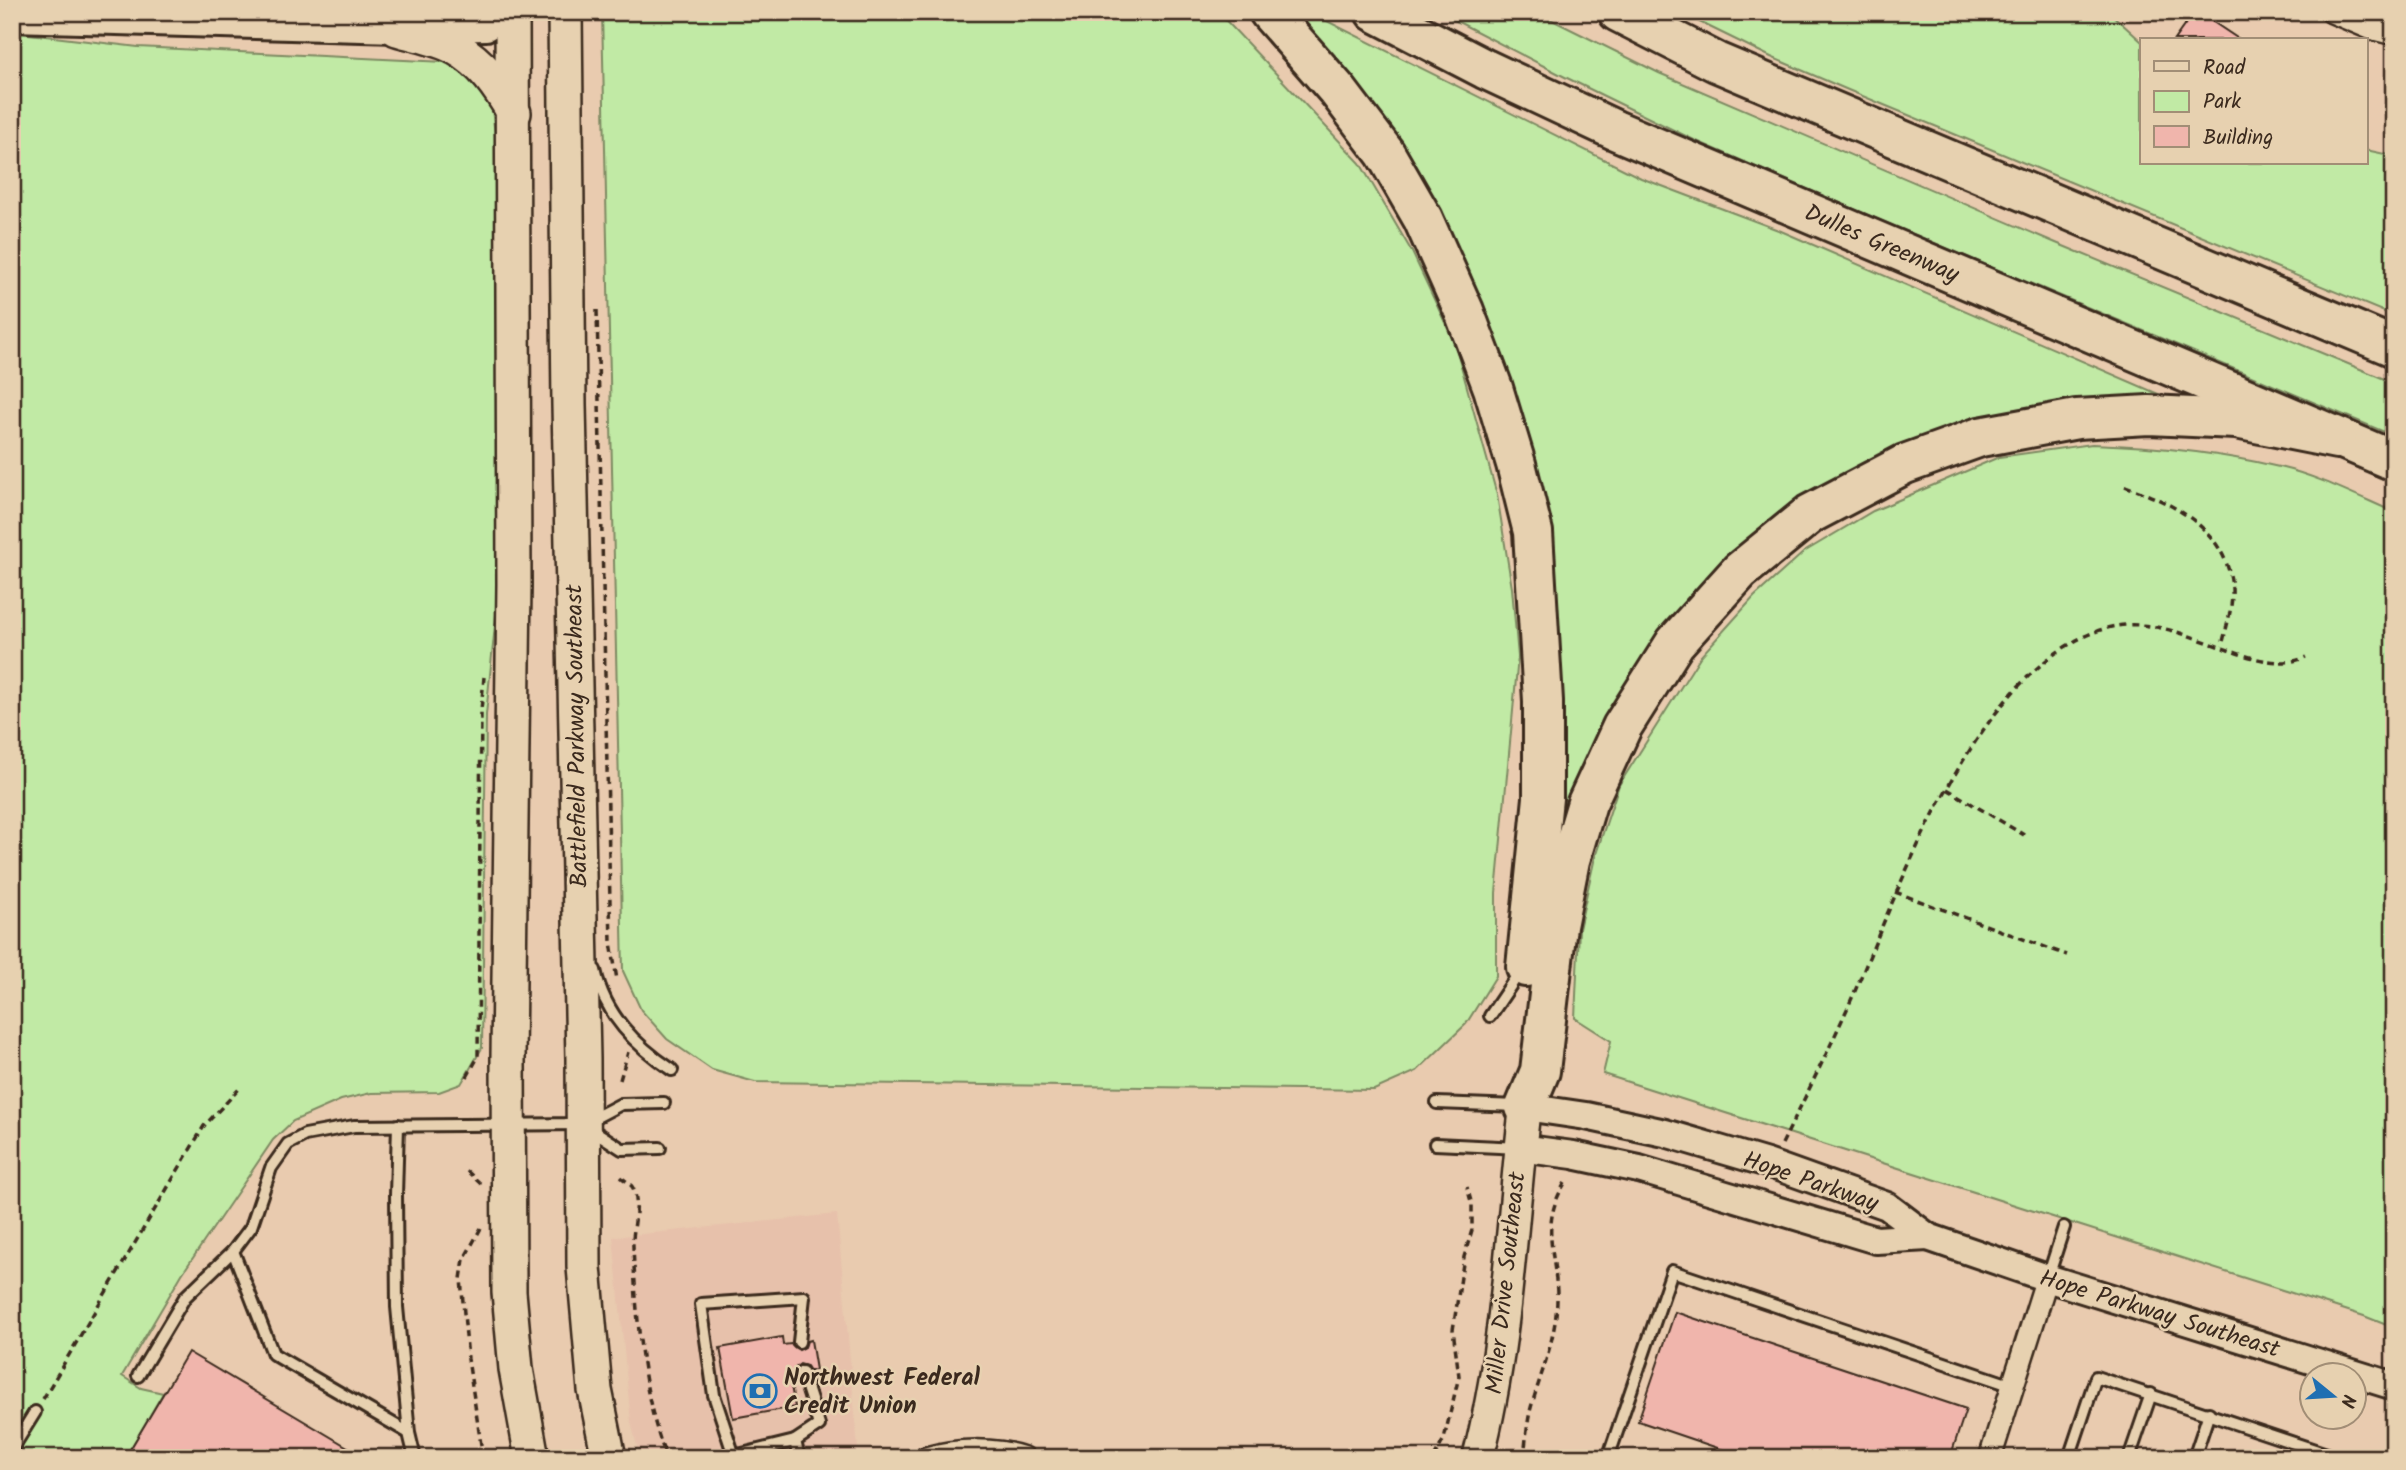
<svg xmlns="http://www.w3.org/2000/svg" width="2406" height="1470" font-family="Kalam,sans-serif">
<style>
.built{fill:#e7c1ab}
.green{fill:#c1eaa5;stroke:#7e8a62;stroke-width:2}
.building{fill:#f0b5ac;stroke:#3b2a1e;stroke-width:2}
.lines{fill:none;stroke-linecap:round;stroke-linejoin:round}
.service-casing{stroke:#3b2a1e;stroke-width:16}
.minor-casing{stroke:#3b2a1e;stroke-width:26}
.tertiary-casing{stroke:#3b2a1e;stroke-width:32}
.secondary-casing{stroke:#3b2a1e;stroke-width:35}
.primary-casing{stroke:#3b2a1e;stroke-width:38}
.motorway-casing{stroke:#3b2a1e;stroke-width:44}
.path{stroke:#3b2a1e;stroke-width:3.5;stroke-dasharray:7 5;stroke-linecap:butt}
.service{stroke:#e7d1b0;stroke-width:10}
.minor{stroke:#e7d1b0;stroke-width:21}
.tertiary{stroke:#e7d1b0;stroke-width:26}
.secondary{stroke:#e7d1b0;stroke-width:30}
.primary{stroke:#e7d1b0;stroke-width:33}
.motorway{stroke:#e7d1b0;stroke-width:38}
.labels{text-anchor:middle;stroke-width:5;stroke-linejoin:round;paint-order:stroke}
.street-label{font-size:24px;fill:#3b2a1e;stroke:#e7d1b0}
.poi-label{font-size:24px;font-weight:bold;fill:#3b2a1e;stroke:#e7d1b0;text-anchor:start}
</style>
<rect width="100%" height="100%" fill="#e9cbaf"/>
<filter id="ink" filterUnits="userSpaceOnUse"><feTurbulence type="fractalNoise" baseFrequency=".0143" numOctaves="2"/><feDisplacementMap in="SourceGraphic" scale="14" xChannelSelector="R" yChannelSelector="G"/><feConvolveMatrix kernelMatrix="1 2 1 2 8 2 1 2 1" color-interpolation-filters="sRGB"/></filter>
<g filter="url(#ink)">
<polygon class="built" points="837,1214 858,1449 831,1458 640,1458 631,1422 613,1237"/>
<g class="green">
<polygon points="602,12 1218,12 1360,163 1412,252 1455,344 1497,495 1512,588 1518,657 1496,893 1496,976 1466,1024 1417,1071 1374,1090 755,1082 712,1070 667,1039 641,1010 623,971"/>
<polygon points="1294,12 1309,12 1641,178 1781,231 2186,406 2078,405 1746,547 1555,841 1516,408 1469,270 1379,124"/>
<polygon points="1439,12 1536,12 1659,73 2056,243 2394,383 2394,436 1870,216 1694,140 1565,77"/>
<polygon points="1679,12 2109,12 2142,42 2142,163 2366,163 2366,150 2394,156 2394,316 1848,90 1771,57"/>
<polygon points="12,32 138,47 445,62 463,69 481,88 492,108 500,182 501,565 486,715 482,1048 461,1084 439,1092 371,1093 341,1100 293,1121 273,1140 182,1274 122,1376 141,1388 163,1393 125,1458 12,1458"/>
<path d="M 2092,444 C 2151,446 2221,453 2279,467 C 2318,476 2357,496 2394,512 L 2394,1328 L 2364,1316 L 1603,1074 L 1611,1041 L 1575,1018 L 1579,929 L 1595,857 L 1619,785 L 1700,657 L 1754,597 L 1804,552 L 1873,511 L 1999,457 Z"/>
</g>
<g class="building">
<polygon points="2194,12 2198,12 2240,40 2174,40"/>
<polygon points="1675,1312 1966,1409 1950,1458 1747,1458 1638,1421"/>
<polygon points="782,1337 783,1345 791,1344 799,1350 805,1347 807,1341 811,1340 816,1370 810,1371 807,1366 800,1364 796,1367 794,1374 789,1375 795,1407 733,1418 720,1348"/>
<polygon points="188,1352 366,1458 125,1458"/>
</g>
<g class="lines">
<defs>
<g id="service">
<path d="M 595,970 C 605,1015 635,1045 672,1070"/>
<polyline points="1490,1016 1521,970"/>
<polyline points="1437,1103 1518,1106"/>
<polyline points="588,1127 622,1149 660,1148"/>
<polyline points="1435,1144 1520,1148"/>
<polyline points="233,1251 273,1354 409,1433 397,1307 396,1195 398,1125"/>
<polyline points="2048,1277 2064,1227"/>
<polyline points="799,1342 804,1297 701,1304 714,1395 734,1456 795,1441 799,1458"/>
<polyline points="138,1376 185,1297 233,1251 251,1227 271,1168 288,1144 305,1135 354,1126 583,1124 621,1104 664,1103"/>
<polyline points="409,1433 415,1458"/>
<polyline points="795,1441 819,1425 802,1372"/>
<polyline points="12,1449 35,1412"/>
<polyline points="1608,1458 1672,1271 2013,1386"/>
<polyline points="2069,1458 2096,1377 2339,1458"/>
<polyline points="2129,1458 2151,1394"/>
<polyline points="2194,1458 2209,1413"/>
</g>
<g id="minor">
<polyline points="2332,12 2370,28 2394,34"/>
<path d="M 926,1458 C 956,1449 995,1448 1024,1458"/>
<polyline points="1990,1458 2047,1278"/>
</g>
<g id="tertiary">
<polyline points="12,18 397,29 486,27 509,12"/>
<polyline points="1525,1107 1586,1116 1665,1133 1767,1163 1887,1206 1928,1237 2047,1278 2394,1386"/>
<polyline points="1520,1148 1573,1155 1639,1169 1876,1240 1928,1237"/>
</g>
<path id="secondary" d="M 1478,1458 C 1508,1343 1511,1224 1525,1107"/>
<g id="primary">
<polyline points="512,12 514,584 508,1058 509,1292 516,1369 532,1458"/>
<polyline points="565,12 569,405 583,1059 584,1267 595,1390 609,1458"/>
<path d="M 397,29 C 416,35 439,38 456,48 C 483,63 499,87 514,113"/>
</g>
<g id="motorway">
<polyline points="1269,12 1338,91 1385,153 1423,219 1464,311 1493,388 1516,464 1533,532 1543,701 1543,798 1526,967"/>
<polyline points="1375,12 1485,69 1615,130 2394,461"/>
<polyline points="1618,12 1716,62 2394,347"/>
<polyline points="1525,1107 1540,1071 1557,926 1570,860 1587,803 1622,727 1675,643 1740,571 1810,514 1905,464 1980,437 2077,419 2149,415 2236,419 2337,439"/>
</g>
</defs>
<use href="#service" class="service-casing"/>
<use href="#minor" class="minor-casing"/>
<use href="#tertiary" class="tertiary-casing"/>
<use href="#secondary" class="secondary-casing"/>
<use href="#primary" class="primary-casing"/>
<use href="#motorway" class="motorway-casing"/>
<g class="path">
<polyline points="597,310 610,903 611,942 617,980"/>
<path d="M 2125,486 C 2174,503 2227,530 2232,588 C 2233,607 2226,628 2222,646"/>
<polyline points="1947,789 2024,835"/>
<polyline points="1895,892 2067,955"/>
<polyline points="467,1077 478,1057 481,711 484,677"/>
<polyline points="620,1080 628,1052"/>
<path d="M 1782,1144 C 1807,1093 1833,1042 1855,991 C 1902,881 1980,663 2107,628 C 2178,609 2252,681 2306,657"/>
<polyline points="467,1171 481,1184"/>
<path d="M 621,1177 C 624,1180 631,1184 633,1188 C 641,1205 632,1228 633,1246 C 636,1311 642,1399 667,1458"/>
<polyline points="481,1228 464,1259 461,1279 468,1359 483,1458"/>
<polyline points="43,1399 204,1126 240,1088"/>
<polyline points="1434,1458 1444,1439 1459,1376 1453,1330 1464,1257 1472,1230 1472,1205 1467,1187"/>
<path d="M 1524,1458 C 1526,1440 1527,1421 1532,1404 C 1543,1368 1558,1332 1557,1293 C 1555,1250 1540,1224 1565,1183"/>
</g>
<use href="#service" class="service"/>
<use href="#minor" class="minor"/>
<use href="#tertiary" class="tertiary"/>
<use href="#secondary" class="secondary"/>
<use href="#primary" class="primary"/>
<use href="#motorway" class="motorway"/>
</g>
</g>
<defs>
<symbol id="bank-ring" viewBox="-11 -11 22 22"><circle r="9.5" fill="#e7d1b0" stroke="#1f6fb2" stroke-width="1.5"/><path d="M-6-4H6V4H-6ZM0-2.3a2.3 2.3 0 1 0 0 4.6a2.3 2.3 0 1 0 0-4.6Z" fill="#1f6fb2"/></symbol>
</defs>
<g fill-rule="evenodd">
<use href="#bank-ring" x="741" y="1372" width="38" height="38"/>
</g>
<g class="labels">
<g class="street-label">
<text transform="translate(1882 243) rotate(23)" y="8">Dulles Greenway</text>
<text transform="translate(576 736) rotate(-91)" y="8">Battlefield Parkway Southeast</text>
<text transform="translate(1811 1181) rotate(19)" y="8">Hope Parkway</text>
<text transform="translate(1505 1283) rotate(-84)" y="8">Miller Drive Southeast</text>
<text transform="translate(2160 1313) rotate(17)" y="8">Hope Parkway Southeast</text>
</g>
<g class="poi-label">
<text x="784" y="1385">Northwest Federal<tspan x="784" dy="28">Credit Union</tspan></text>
</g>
</g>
<rect width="2406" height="1470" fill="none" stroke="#e7d1b0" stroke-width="42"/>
<rect x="21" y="21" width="2364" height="1428" fill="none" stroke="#3b2a1e" stroke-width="2.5" filter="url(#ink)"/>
<rect x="2140" y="38" width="228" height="126" fill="#e7d1b0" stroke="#a28e76" stroke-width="2"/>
<rect x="2154" y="61" width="35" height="10" fill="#e7d1b0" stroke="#a28e76" stroke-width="2"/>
<text x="2203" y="74" font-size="21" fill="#3b2a1e">Road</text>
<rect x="2154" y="91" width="35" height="21" fill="#c1eaa5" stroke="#a28e76" stroke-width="2"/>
<text x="2203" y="108" font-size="21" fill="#3b2a1e">Park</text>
<rect x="2154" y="126" width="35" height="21" fill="#f0b5ac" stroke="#a28e76" stroke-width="2"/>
<text x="2203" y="144" font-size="21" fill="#3b2a1e">Building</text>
<g transform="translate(2333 1396) rotate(108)"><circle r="33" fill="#e7d1b0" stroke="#a28e76" stroke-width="2"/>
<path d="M0-5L12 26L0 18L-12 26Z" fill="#1f6fb2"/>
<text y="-10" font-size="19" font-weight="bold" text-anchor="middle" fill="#3b2a1e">N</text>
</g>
</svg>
